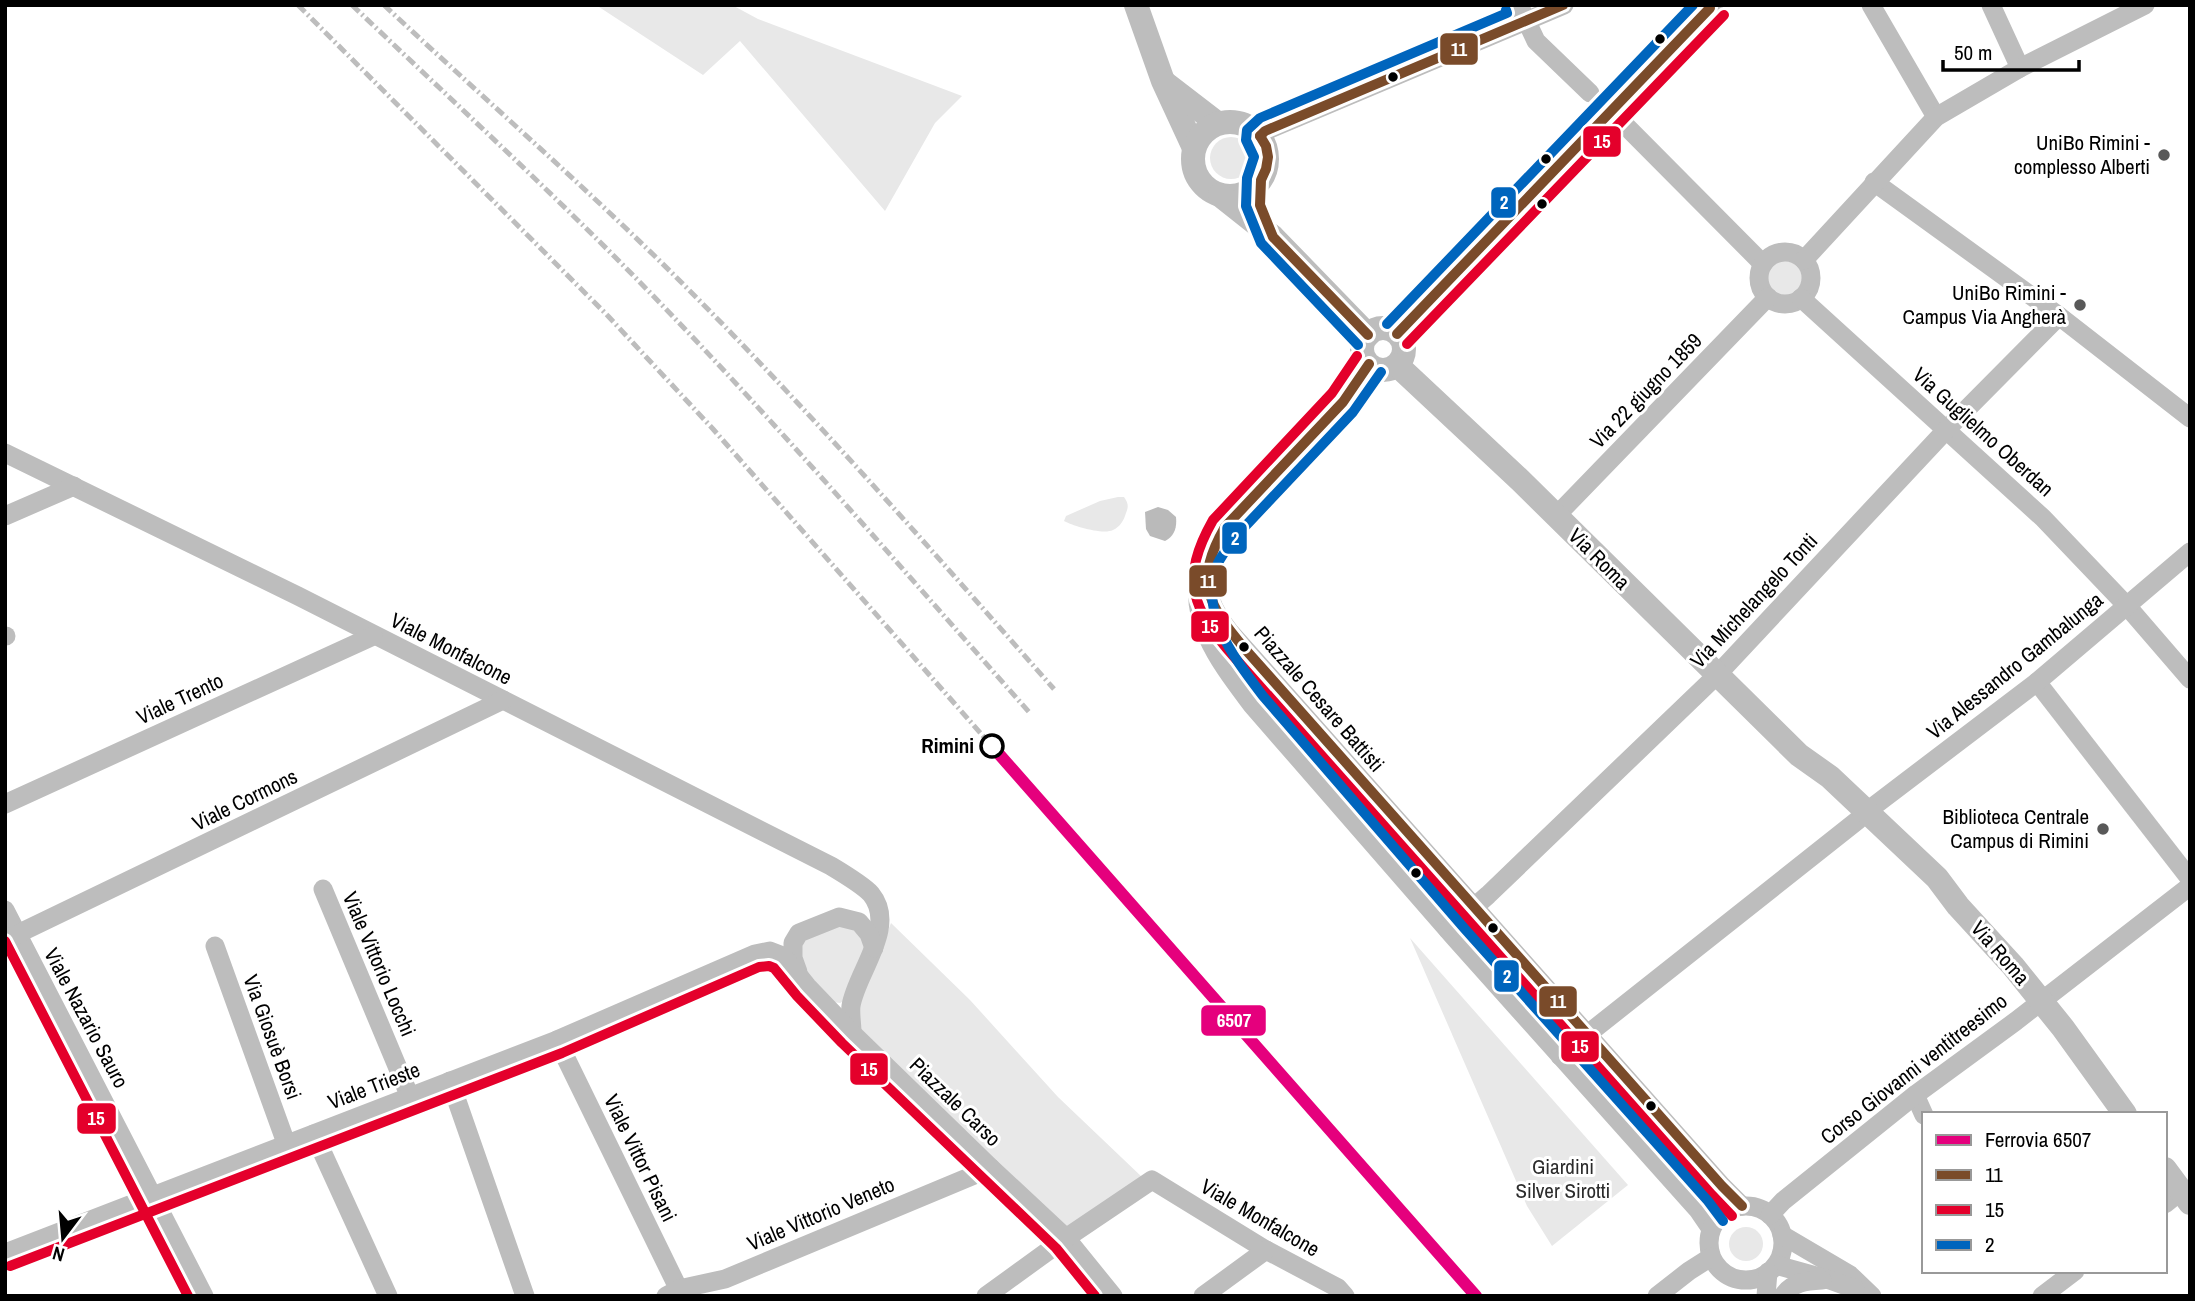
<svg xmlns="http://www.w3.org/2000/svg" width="2195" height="1301" font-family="'Archivo Narrow',sans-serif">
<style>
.green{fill:#e8e8e8}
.water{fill:#bababa}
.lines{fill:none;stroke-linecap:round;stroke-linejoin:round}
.minor{stroke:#bdbdbd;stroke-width:19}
.major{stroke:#bdbdbd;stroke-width:24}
.rail{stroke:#bdbdbd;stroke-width:5;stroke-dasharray:10 3.5 2 3.5;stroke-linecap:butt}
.bus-1-casing{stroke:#fff;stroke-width:16}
.bus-2-casing{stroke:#fff;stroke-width:16}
.bus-3-casing{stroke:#fff;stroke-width:16}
.bus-1{stroke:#7a4b2a;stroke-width:10}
.bus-2{stroke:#e4002b;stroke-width:10}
.bus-3{stroke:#0065bd;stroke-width:10}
.rail-1-casing{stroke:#fff;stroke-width:18}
.rail-1{stroke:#e5007d;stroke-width:12}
.bus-dot{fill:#000;stroke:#fff;stroke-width:2.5}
.poi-dot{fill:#595959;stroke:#fff;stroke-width:2.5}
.stop-dot{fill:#fff;stroke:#000;stroke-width:3.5}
.labels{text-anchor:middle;stroke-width:6;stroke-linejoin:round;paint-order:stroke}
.poi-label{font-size:21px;fill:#000;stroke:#fff;text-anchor:end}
.street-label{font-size:21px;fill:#000;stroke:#fff}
.stop-label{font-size:21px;font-weight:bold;fill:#000;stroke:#fff;text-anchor:end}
.park-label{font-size:21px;fill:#2c2c2c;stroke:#fff}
.line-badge{stroke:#fff;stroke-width:2.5}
.badge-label{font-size:19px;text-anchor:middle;font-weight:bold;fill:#fff}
</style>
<rect width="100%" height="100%" fill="#fff"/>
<g class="green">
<polygon points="596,5 732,5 758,19 962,96 935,123 885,211 740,41 703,75"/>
<circle cx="1231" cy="158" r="21"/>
<circle cx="1784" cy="279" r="18"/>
<path d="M 1118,497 L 1124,497 C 1128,503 1129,506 1126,513 C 1124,520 1120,527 1113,530 C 1103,535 1073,526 1064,521 L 1066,516 L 1100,501 Z"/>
<polygon points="842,922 857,928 868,949 848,999 840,1003 833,1002 809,979 799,959 804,937"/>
<polygon points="891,923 970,1000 1058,1097 1143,1178 1066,1229 859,1031 858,1006"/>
<polygon points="1410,938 1628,1185 1552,1246 1527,1206"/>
<circle cx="1746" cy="1244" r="17"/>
</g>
<path class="water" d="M 1158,507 L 1168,510 L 1176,517 C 1177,527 1175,536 1165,541 L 1150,536 L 1146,529 L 1145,512 Z"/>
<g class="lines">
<g class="minor">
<polyline points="1519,5 1536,41 1590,93"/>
<polyline points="1871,5 1936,117"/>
<polyline points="1991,5 2020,68"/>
<polyline points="1611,111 1763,264"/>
<polyline points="1260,136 1265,131 1564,5"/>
<polyline points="1874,182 2059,316 2190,418"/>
<circle cx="1785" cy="278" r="26"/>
<polyline points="1804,260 1936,117 2020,68 2145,5"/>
<polyline points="1801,298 2043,518 2127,606 2190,679"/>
<polyline points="1397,334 1714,5"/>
<path d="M 1369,364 L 1343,402 L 1225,527 C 1217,539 1207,551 1203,564 C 1183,617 1222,665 1252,705 L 1454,937 L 1698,1210 L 1711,1229"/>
<path d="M 5,453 L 298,596 L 831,866 C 841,872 864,886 871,894 C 898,927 856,973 851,1006 C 850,1014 852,1024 852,1033"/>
<polyline points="5,516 74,486"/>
<polyline points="1556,516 1768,297"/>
<path d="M 1208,580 C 1207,600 1217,615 1229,631 L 1722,1186 L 1742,1206"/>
<polyline points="5,636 6,636"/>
<polyline points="2037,682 2190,879"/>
<polyline points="5,804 373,636"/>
<polyline points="1866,812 2037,682 2190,552"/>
<polyline points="323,889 410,1097"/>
<polyline points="5,910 204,1296"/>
<polyline points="1448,930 1488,895 1716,676 1947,429 2059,316"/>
<polyline points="5,940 503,700"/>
<polyline points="215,946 286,1143"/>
<polyline points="798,972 793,958 793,943 799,933 839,917 859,922 869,934 874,948"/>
<polyline points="557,1040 682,1296"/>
<polyline points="1560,1056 1858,820"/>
<polyline points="450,1081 525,1296"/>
<polyline points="1915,1095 1924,1115"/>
<polyline points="314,1134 388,1296"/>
<polyline points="2165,1204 2181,1191"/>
<circle cx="1746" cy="1243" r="37"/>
<polyline points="1770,1215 1783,1201 1915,1095 2016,1021 2190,886"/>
<polyline points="1782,1235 1850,1275 1872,1296"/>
<polyline points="5,1253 557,1040 755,954 770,951 783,956 807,986 852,1033 991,1168 1066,1238 1113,1296"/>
<polyline points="1776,1265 1830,1280 1855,1289"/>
<polyline points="666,1296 679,1289 725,1279 991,1168"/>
<polyline points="986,1296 1066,1238 1152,1180 1266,1250 1338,1288 1345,1296"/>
<polyline points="1203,1296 1266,1250"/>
<polyline points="1657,1296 1689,1271 1711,1257"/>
<polyline points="1766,1296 1768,1272"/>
<path d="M 1783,1296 C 1792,1282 1806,1281 1822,1280"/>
<polyline points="2042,1296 2075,1271"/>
</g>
<g class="major">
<polyline points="1136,5 1163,81 1194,148"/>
<polyline points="1165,83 1217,123"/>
<circle cx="1230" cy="159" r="37"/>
<polyline points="1220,195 1273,237 1368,335"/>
<circle cx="1383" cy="349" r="21"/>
<polyline points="1397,365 1520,480 1799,755 1830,777 1937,878 1958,906 2013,966 2063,1028 2125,1114"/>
<polyline points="2165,1169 2190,1203"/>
</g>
<g class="rail">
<polyline points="298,5 608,316 713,429 991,745"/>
<path d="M 352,5 C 440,89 530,172 616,258 C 760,403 893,559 1029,712"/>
<path d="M 384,5 C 483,98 586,187 682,283 C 812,413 933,552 1054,689"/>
</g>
<defs>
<g id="bus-1">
<polyline points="1260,136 1265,131 1563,5"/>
<polyline points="1260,136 1266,146 1268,157 1266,169 1261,180 1260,205 1273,237 1368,335"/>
<polyline points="1397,334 1710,8"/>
<path d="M 1369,364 L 1343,402 L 1225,527 C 1194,581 1207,604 1245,649 L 1722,1186 L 1742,1206"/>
</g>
<g id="bus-2">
<polyline points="1407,344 1724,15"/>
<path d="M 1357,356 L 1332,393 L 1213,520 C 1179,580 1192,609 1235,658 L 1712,1195 L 1732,1216"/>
<polyline points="5,941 188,1296"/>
<polyline points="10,1266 562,1053 759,967 769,966 774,968 797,996 842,1043 1056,1248 1095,1296"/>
</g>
<g id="bus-3">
<polyline points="1387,324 1693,5"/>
<polyline points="1358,345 1261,243 1246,206 1247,178 1254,157 1246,140 1247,130 1260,118 1507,13 1506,10"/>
<path d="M 1381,372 L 1353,412 L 1236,536 C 1230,545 1223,553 1218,563 C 1197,612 1235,659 1263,696 L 1464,928 L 1708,1201 L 1723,1221"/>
</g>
</defs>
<use href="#bus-1" class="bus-1-casing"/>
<use href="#bus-2" class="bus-2-casing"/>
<use href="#bus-3" class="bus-3-casing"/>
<use href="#bus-1" class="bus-1"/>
<use href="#bus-2" class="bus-2"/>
<use href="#bus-3" class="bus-3"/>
<defs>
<polyline id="rail-1" points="991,745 1476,1296"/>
</defs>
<use href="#rail-1" class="rail-1-casing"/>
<use href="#rail-1" class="rail-1"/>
</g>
<g class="bus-dot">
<circle cx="1660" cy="39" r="6"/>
<circle cx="1393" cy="77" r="6"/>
<circle cx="1546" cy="159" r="6"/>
<circle cx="1542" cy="204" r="6"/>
<circle cx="1244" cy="647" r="6"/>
<circle cx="1416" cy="873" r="6"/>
<circle cx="1493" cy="928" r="6"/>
<circle cx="1651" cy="1106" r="6"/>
</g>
<g class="poi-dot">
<circle cx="2164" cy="155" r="7"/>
<circle cx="2080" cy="305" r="7"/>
<circle cx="2103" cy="829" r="7"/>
</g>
<circle class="stop-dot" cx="992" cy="746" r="11"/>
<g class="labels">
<g class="poi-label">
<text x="2150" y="150">UniBo Rimini -<tspan x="2150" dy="24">complesso Alberti</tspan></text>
<text x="2066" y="300">UniBo Rimini -<tspan x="2066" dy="24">Campus Via Angherà</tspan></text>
<text x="2089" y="824">Biblioteca Centrale<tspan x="2089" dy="24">Campus di Rimini</tspan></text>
</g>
<g class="street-label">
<text transform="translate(1646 391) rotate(-46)" y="7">Via 22 giugno 1859</text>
<text transform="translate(1983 432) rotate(42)" y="7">Via Guglielmo Oberdan</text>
<text transform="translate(1599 559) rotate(45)" y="7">Via Roma</text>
<text transform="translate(1754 601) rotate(-47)" y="7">Via Michelangelo Tonti</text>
<text transform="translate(451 649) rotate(27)" y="7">Viale Monfalcone</text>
<text transform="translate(2015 666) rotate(-39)" y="7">Via Alessandro Gambalunga</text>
<text transform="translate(180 699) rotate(-25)" y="7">Viale Trento</text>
<text transform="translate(1319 699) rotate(49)" y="7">Piazzale Cesare Battisti</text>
<text transform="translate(245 800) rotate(-26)" y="7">Viale Cormons</text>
<text transform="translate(2000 953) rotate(49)" y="7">Via Roma</text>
<text transform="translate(379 964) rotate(67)" y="7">Viale Vittorio Locchi</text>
<text transform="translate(86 1018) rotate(62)" y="7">Viale Nazario Sauro</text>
<text transform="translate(272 1037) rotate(70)" y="7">Via Giosuè Borsi</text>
<text transform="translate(1914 1069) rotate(-38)" y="7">Corso Giovanni ventitreesimo</text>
<text transform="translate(374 1086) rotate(-21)" y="7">Viale Trieste</text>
<text transform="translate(955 1102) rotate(44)" y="7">Piazzale Carso</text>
<text transform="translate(640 1158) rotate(64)" y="7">Viale Vittor Pisani</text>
<text transform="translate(821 1214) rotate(-23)" y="7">Viale Vittorio Veneto</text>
<text transform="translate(1260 1218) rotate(30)" y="7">Viale Monfalcone</text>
</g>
<g class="stop-label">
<text x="974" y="753">Rimini</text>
</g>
<g class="park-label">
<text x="1563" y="1174">Giardini<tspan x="1563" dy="24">Silver Sirotti</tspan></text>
</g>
</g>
<g class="line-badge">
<rect x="1439" y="32" width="40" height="34" rx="7" fill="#7a4b2a"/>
<rect x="1582" y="125" width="40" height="33" rx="7" fill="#e4002b"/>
<rect x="1490" y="186" width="27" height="33" rx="7" fill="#0065bd"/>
<rect x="1221" y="521" width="27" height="34" rx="7" fill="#0065bd"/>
<rect x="1188" y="564" width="40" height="34" rx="7" fill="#7a4b2a"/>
<rect x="1190" y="610" width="40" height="33" rx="7" fill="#e4002b"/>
<rect x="1493" y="959" width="27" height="34" rx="7" fill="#0065bd"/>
<rect x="1538" y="985" width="40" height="33" rx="7" fill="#7a4b2a"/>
<rect x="1200" y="1004" width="67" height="33" rx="7" fill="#e5007d"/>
<rect x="1560" y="1030" width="40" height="33" rx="7" fill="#e4002b"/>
<rect x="849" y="1052" width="40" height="34" rx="7" fill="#e4002b"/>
<rect x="76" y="1102" width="41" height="33" rx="7" fill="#e4002b"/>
</g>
<g class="badge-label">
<text x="1459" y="56">11</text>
<text x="1602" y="148">15</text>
<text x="1504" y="209">2</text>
<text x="1235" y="545">2</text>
<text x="1208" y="588">11</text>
<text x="1210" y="633">15</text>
<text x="1507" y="983">2</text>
<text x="1558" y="1008">11</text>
<text x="1234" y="1027">6507</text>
<text x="1580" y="1053">15</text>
<text x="869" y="1076">15</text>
<text x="96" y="1125">15</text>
</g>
<rect width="2195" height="1301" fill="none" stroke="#000000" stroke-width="14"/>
<rect x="1922" y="1112" width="245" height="161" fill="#ffffff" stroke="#999999" stroke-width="2"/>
<rect x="1936" y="1135" width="35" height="10" fill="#e5007d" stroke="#999999" stroke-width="2"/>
<text x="1985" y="1147" font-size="21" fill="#000000">Ferrovia 6507</text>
<rect x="1936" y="1170" width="35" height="10" fill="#7a4b2a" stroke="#999999" stroke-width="2"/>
<text x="1985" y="1182" font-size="21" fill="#000000">11</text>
<rect x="1936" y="1205" width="35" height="10" fill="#e4002b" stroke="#999999" stroke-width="2"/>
<text x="1985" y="1217" font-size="21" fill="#000000">15</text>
<rect x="1936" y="1240" width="35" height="10" fill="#0065bd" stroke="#999999" stroke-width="2"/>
<text x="1985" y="1252" font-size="21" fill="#000000">2</text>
<g transform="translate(63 1238) rotate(196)" stroke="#ffffff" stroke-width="5" paint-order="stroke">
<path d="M0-5L12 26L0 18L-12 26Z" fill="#000000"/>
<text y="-10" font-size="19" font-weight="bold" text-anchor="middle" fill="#000000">N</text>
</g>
<path d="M1943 60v10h136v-10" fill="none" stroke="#000000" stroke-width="3.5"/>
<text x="1954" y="60" font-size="21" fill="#000000" stroke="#ffffff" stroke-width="5" paint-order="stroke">50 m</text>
</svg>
